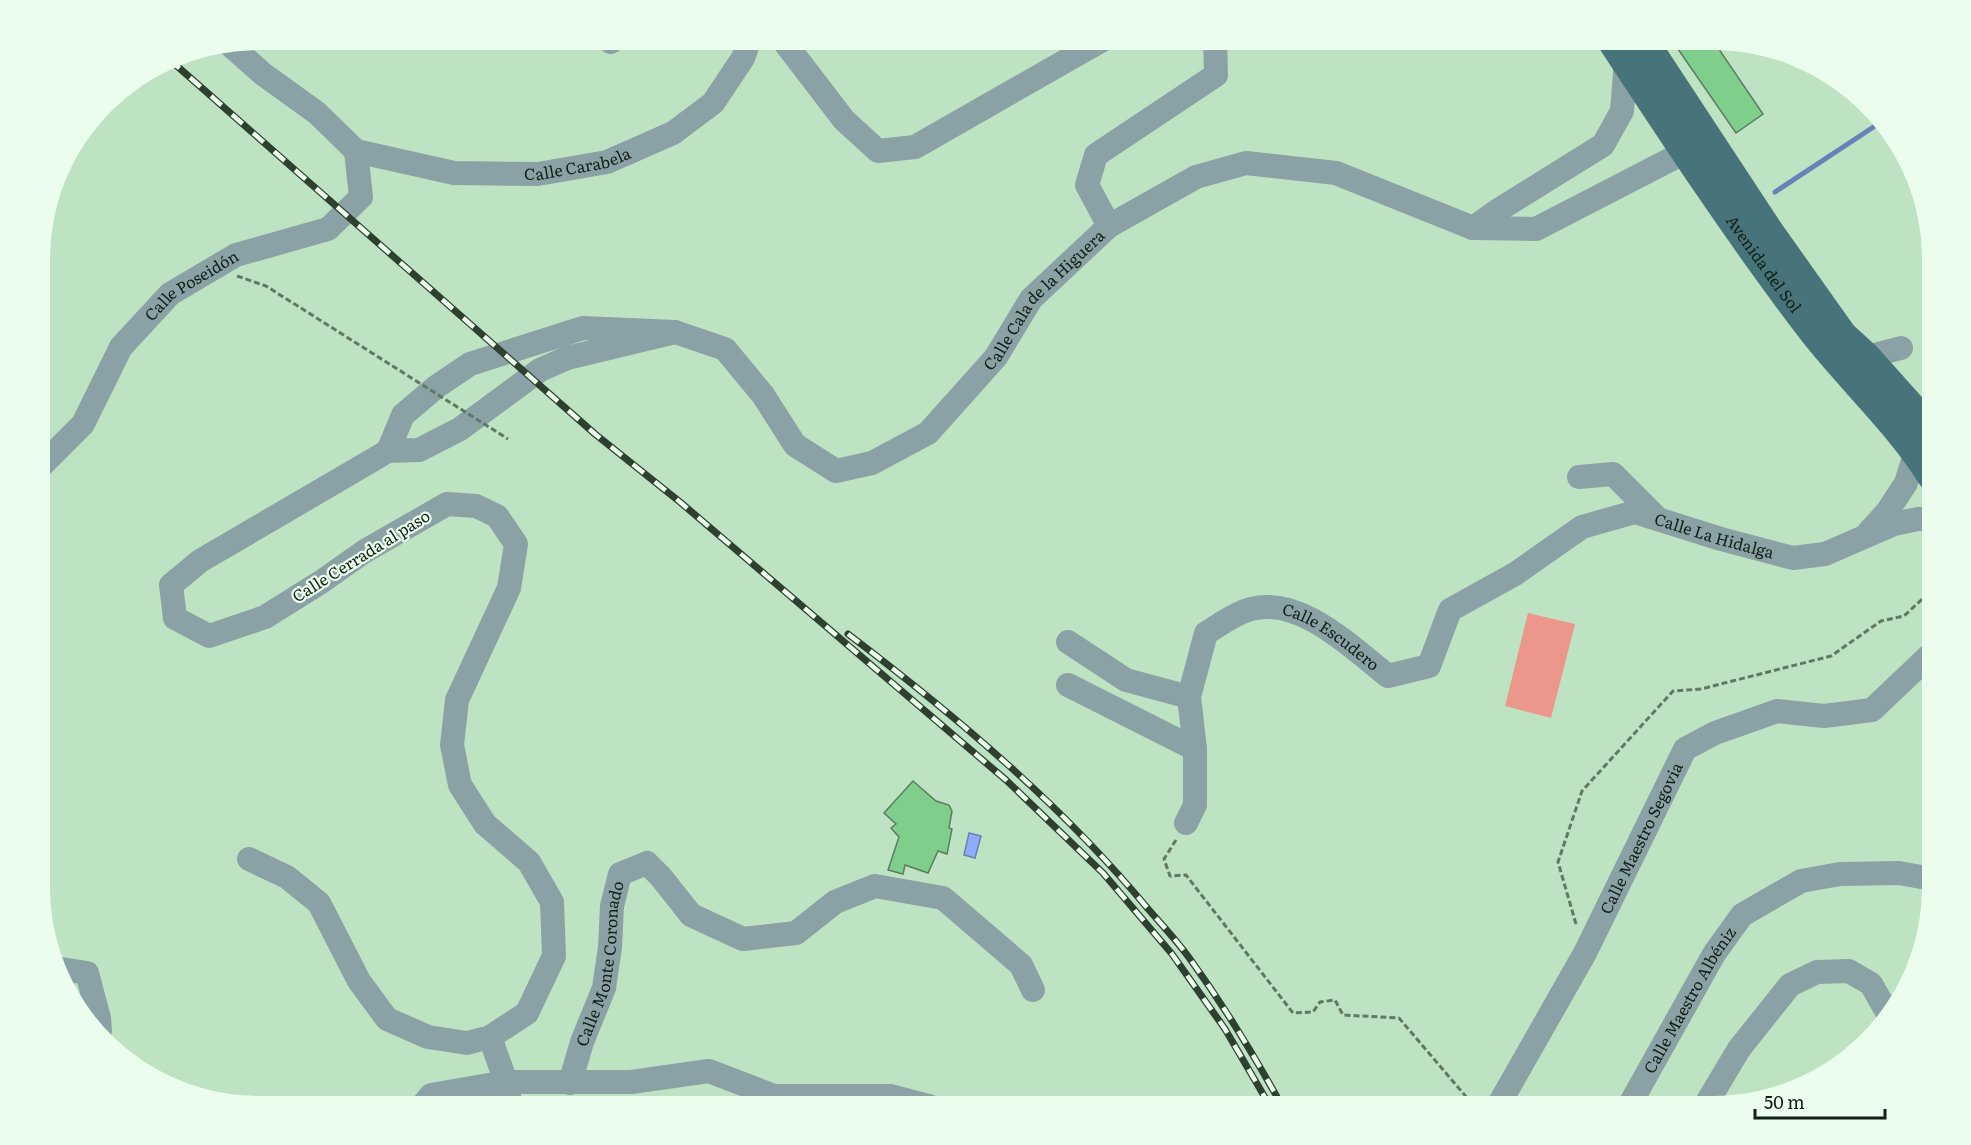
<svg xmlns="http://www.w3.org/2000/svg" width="1971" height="1145" font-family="Literata,serif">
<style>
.green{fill:#ec978b}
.water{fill:#8eabfc;stroke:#6981b6;stroke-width:1.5}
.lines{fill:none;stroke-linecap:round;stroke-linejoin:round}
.stream{stroke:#6981b6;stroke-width:5}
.building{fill:#7fce8c;stroke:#5b7d60;stroke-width:1.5}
.path{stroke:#607963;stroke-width:3;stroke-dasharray:6 3;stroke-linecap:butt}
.minor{stroke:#8aa2a6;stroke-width:24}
.major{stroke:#47747b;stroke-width:30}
.rail-casing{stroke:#2e4030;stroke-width:7}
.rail{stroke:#ebfeed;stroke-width:4.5;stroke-dasharray:14;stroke-linecap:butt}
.path-bridge{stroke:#607963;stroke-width:3;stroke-dasharray:6 3;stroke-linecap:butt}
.labels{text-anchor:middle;stroke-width:4.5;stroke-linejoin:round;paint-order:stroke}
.street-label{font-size:16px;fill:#122014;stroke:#ebfeed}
</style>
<rect width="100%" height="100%" fill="#bde3c2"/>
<polygon class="green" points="1528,613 1575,624 1551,718 1505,706"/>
<polygon class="water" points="969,833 981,836 975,858 964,855"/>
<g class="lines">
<polyline class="stream" points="1775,192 1878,124"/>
</g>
<g class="building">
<polygon points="1671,39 1712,39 1763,114 1736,133"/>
<polygon points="913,781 936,801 949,805 952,811 949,828 952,829 947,854 938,851 928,873 905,865 903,874 888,870 899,837 891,828 896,824 884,813"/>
</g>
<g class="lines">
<g class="path">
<polyline points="1176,840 1164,859 1170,876 1186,875 1293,1013 1313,1012 1320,1002 1335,1000 1343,1015 1399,1018 1474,1106"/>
<polyline points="1576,924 1558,862 1582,791 1673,691 1701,689 1831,656 1881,621 1904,616 1932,590"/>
</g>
<g class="minor">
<polyline points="782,39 844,120 878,151 915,147 1104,39"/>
<polyline points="611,42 615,39"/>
<polyline points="230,45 263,74 317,113 356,151"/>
<path id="s1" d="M 356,151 L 454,173 L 538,174 L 607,162 L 673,133 L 713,103 L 743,58 L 750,39"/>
<polyline points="1109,226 1087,185 1096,155 1216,75 1215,39"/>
<polyline points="1473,228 1497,211 1603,145 1622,111 1626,61"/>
<polyline points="1866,357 1901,348"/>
<path id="s2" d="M 388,451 L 403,415 L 436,387 L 470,364 L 583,328 L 675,332 L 725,349 L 763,395 L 795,445 L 836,471 L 872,463 L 928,433 L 996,357 L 1031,299 L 1109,226 L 1196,177 L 1246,163 L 1336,173 L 1473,228 L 1536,229 L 1685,152"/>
<path id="s3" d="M 41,466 L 83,424 L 121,347 L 170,294 L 236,255 L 328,229 L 361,197 L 356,151"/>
<polyline points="1579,477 1613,474 1657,518"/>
<polyline points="1868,533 1887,512 1906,483 1916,451"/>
<polyline points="1068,642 1126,680 1189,697"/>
<polyline points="1068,685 1195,749"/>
<path id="s4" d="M 1186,823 L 1195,805 L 1195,749 L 1189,697 L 1206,633 C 1218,626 1237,612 1251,609 C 1301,596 1352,648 1388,676 L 1429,666 L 1450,610 L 1515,574 L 1582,527 L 1635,512 L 1721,539 L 1793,558 L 1825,554 L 1894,524 L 1918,519 L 1932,519"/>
<polyline points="249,859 287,877 319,903 359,981 387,1019 428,1037 467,1043 490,1037 527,1013 554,956 552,902 529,862 485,824 460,785 452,745 457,700 509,588 516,544 497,516 476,506 447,504 365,551 321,582 265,617 209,636 175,618 171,585 200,561 388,451 419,450 460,429 540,370 567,358 675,332"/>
<polyline points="61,969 87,973 99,1018 100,1031"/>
<polyline points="490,1037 506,1082"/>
<path id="s5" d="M 570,1083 L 582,1042 L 604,988 L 610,947 L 612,906 L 620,874 L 647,863 L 661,877 L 691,915 L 743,939 L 796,933 L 835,902 L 875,886 L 943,898 L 1021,965 L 1033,990"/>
<polyline points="422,1106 431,1095 506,1082 631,1082 709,1071 774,1096 891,1096 929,1106"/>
<polyline points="493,1106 506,1082 511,1106"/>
<path id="s6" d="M 1498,1106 L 1585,953 L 1685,749 L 1715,733 L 1777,711 L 1824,716 L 1872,710 L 1932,653"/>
<path id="s7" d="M 1629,1106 L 1714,954 L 1742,915 L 1801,881 L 1840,874 L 1899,873 L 1932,879"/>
<polyline points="1705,1106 1739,1049 1790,985 1817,972 1849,971 1871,984 1887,1012"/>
</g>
<g class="major">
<path id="s8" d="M 1611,39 C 1676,138 1741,237 1813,331 C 1851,380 1899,423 1932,476"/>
<polyline points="1642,39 1769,232 1842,335 1866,357 1932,431"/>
</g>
<defs>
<g id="rail">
<polyline points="169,59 595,434 680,502 1006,780 1103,873 1172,954 1225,1029 1270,1106"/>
<path d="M 848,634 C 957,717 1062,805 1149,910 C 1163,926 1178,942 1190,959 C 1224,1006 1254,1055 1282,1106"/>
</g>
</defs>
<use href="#rail" class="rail-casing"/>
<use href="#rail" class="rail"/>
<polyline class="path-bridge" points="237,276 266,286 508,439"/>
</g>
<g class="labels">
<g class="street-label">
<text dy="6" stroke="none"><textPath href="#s1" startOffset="225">Calle Carabela</textPath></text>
<text dy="6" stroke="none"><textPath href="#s8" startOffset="272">Avenida del Sol</textPath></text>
<text dy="6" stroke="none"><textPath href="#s3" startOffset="240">Calle Poseidón</textPath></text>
<text dy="6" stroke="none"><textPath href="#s2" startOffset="832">Calle Cala de la Higuera</textPath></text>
<text dy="6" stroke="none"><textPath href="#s4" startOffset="800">Calle La Hidalga</textPath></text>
<text transform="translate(361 556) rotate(-32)" y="6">Calle Cerrada al paso</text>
<text dy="6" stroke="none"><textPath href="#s4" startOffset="334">Calle Escudero</textPath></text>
<text dy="6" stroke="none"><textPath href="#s6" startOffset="304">Calle Maestro Segovia</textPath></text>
<text dy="6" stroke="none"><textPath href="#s5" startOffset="124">Calle Monte Coronado</textPath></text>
<text dy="6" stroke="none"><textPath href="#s7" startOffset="122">Calle Maestro Albéniz</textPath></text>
</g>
</g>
<path d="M0 0H1971V1145H0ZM259 50H1713A209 209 0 0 1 1922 259V887A209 209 0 0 1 1713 1096H259A209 209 0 0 1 50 887V259A209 209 0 0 1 259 50Z" fill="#ebfeed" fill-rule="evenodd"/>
<path d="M1755 1109v9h130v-9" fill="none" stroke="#122014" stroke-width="3"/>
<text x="1764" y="1109" font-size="18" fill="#122014" stroke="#ebfeed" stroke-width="4.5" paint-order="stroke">50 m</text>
</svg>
